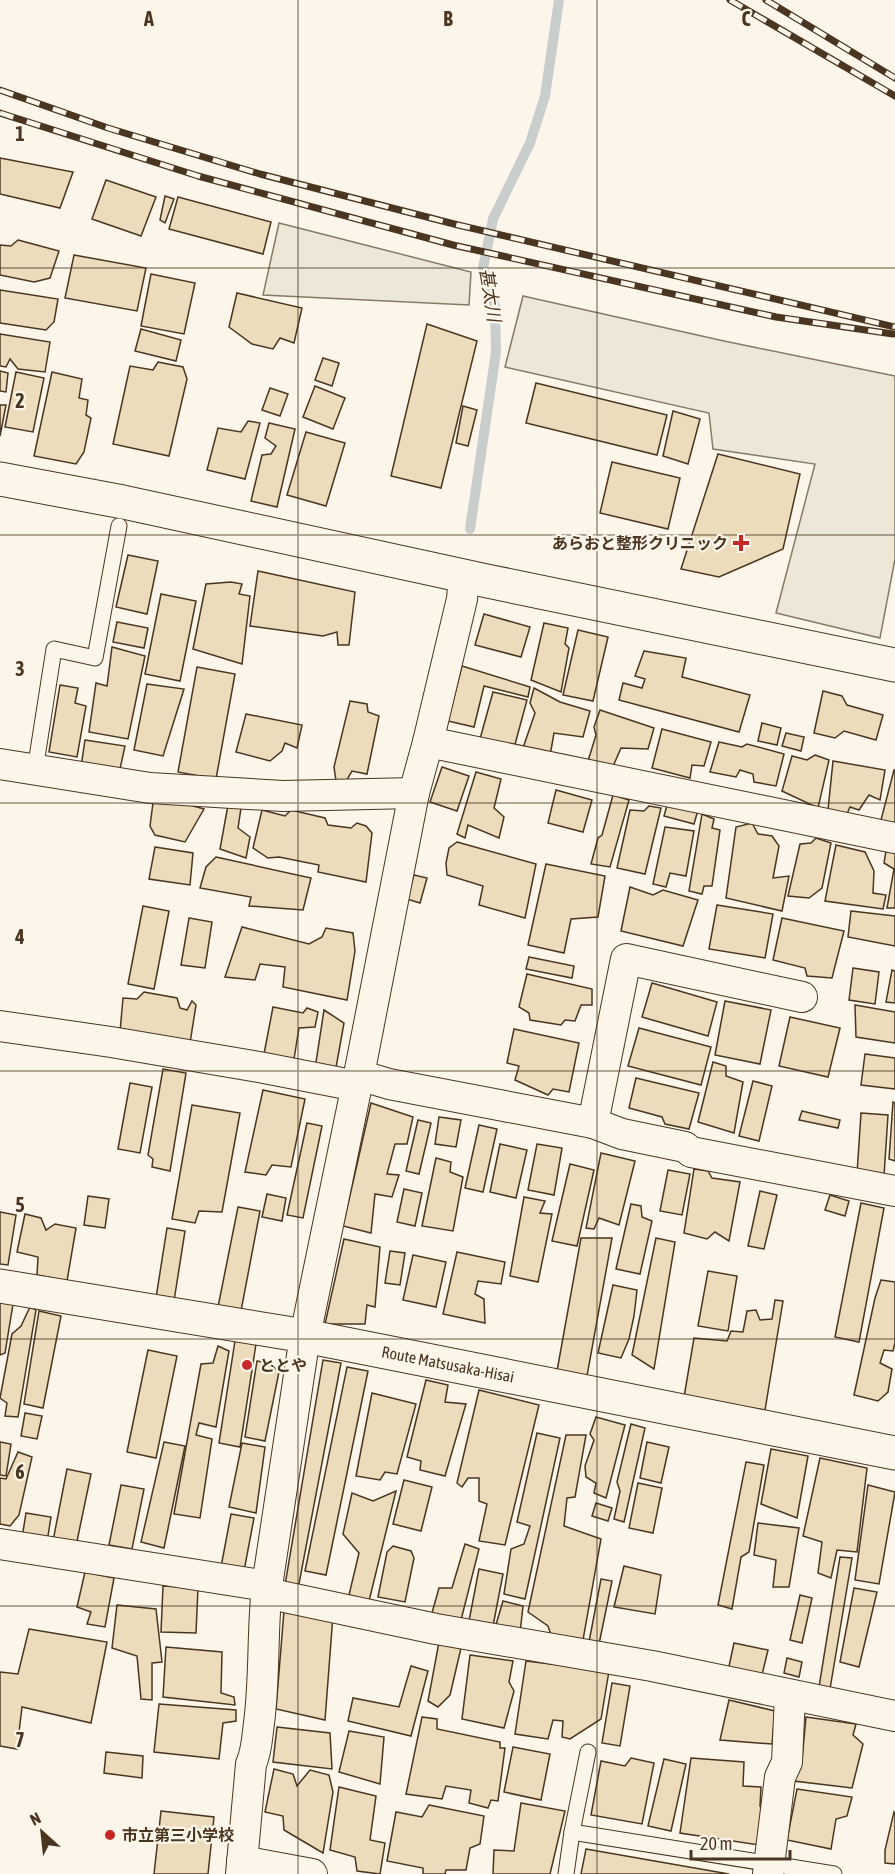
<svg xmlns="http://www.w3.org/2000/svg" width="895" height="1874" font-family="'Asap Condensed','Noto Sans JP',sans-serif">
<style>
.parking{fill:#ede7d9;stroke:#887966;stroke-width:1.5}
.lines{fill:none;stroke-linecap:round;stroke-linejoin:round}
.stream{stroke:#c9cecd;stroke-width:10}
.building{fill:#ecdcbc;stroke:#4a3520;stroke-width:1.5}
.lane-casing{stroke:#4a3520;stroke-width:17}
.street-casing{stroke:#4a3520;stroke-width:32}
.secondary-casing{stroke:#4a3520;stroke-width:35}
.primary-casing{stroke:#4a3520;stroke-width:35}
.lane{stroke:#fbf6e9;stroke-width:15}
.street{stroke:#fbf6e9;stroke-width:30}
.secondary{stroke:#fbf6e9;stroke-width:33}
.primary{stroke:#fbf6e9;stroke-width:33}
.rail-casing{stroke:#4a3520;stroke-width:7}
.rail{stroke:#fbf6e9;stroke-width:4.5;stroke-dasharray:14;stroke-linecap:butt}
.grid{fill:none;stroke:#4a3520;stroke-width:1.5;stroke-opacity:0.55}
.poi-dot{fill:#c62828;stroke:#fbf6e9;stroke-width:2}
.labels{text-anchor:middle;stroke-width:4.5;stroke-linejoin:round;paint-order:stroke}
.poi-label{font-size:16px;font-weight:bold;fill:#4a3520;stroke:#fbf6e9;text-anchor:start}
.street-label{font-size:16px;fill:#4a3520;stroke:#fbf6e9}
.water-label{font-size:18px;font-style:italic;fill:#4a3520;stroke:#fbf6e9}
.grid-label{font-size:20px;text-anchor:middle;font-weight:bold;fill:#4a3520;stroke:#fbf6e9;stroke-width:4.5;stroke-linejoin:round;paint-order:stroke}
</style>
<rect width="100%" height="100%" fill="#fbf6e9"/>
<g class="parking">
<polygon points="279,223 471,272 469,305 263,295"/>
<polygon points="523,296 724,341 895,376 895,559 880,638 776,613 815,464 713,449 709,413 505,367"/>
</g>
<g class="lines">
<polyline class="stream" points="470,529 496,352 495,307 483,268 493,219 530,143 545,96 559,0"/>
</g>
<g class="building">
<polygon points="0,158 73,172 60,208 0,194"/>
<polygon points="106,180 156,197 141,236 92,219"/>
<polygon points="165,196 174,199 165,223 160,220"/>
<polygon points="178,197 271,222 263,254 169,229"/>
<polygon points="18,240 59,251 50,278 34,282 0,275 0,245 11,246"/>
<polygon points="74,255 146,268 137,311 65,298"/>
<polygon points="151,274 195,283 184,334 141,326"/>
<polygon points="0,290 58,299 54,322 46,330 0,323"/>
<polygon points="237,293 302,308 294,343 280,338 273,349 252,344 229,327"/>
<polygon points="427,324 477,341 441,488 391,476"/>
<polygon points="141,329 181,340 176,361 135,351"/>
<polygon points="0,334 50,342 45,372 18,369 10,359 6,367 0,366"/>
<polygon points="323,358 339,363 332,386 315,380"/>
<polygon points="158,362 183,367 187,379 169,456 113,444 130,366 153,370"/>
<polygon points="0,371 8,373 6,392 0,391"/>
<polygon points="16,372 44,378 33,432 5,427"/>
<polygon points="52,372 82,379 79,398 88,400 86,415 91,418 84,452 76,464 34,456"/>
<polygon points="536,383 667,415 657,455 526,423"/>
<polygon points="315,386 345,398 333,429 303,417"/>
<polygon points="270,388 288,394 280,416 262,410"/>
<polygon points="0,405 6,405 0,436"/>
<polygon points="463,406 477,410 468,446 456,443"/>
<polygon points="673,411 700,419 688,464 663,456"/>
<polygon points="248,421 260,423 245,479 207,470 218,428 241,432"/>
<polygon points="269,423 295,429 277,507 251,501 262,455 271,454 276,446 265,438"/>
<polygon points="306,432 345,443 326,506 287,495"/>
<polygon points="718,454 800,474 783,549 719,577 681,569"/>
<polygon points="612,462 680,478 668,529 600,513"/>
<polygon points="128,555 158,561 147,614 116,607"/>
<polygon points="258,571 355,592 349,645 338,645 337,632 323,636 250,626"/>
<polygon points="231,582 242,584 239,594 250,596 242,664 193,649 206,584"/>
<polygon points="161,594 196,601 180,681 145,674"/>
<polygon points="484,614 530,627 521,657 475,645"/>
<polygon points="117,622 148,628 144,648 113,642"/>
<polygon points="544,623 568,628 565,644 569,648 561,692 531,680"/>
<polygon points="578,630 608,637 593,701 563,695"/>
<polygon points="112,647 145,656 128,739 89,732 96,683 107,686"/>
<polygon points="644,651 686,658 682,677 750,695 739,732 619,700 623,683 642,688 645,679 635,676"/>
<polygon points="462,666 530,687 528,697 484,686 474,727 448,721"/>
<polygon points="197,667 235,674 216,779 178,772"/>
<polygon points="147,684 184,689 163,756 134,750"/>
<polygon points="60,685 78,688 75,703 86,706 77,757 49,752"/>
<polygon points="534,688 560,702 590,711 583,737 554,733 550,756 523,748 535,713 530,703"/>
<polygon points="823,691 842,696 847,705 883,715 876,740 844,731 835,738 814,733"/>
<polygon points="493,692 527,700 514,748 480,739"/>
<polygon points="350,701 367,704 368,712 379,716 367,774 352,771 345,783 336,781 334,767"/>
<polygon points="600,710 654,728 648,749 621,748 611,771 588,761 596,735 594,727"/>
<polygon points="246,714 302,725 297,748 285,743 282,751 270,761 236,752"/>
<polygon points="762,723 781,728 777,745 758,741"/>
<polygon points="662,729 711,742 704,766 692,765 690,778 652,768"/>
<polygon points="786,733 804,737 801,751 782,746"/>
<polygon points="85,740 125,746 120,769 81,767"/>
<polygon points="719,742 742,747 747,744 784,754 776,786 754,782 753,774 740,770 736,777 710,772"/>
<polygon points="815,755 829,760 818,808 782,791 792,756 807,760"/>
<polygon points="833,761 885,770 880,800 869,795 859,810 850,807 847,814 828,810"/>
<polygon points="442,767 469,776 457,811 430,802"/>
<polygon points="894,770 895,770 895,824 881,820"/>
<polygon points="476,772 501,779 494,808 504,817 499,838 468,825 465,838 457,834"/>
<polygon points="556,790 592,800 583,832 548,823"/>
<polygon points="154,795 204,809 185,842 155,835 150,826"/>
<polygon points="613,795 629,800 610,867 591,864 598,838 602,835"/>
<polygon points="668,802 698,810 694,824 664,816"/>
<polygon points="228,805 241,808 238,828 250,837 246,858 220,849"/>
<polygon points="649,806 661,808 645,874 617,868 630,810 644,811"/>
<polygon points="262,810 285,816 291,810 325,818 328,825 351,828 357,823 366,826 372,833 366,882 318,872 319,865 279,857 268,858 253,848"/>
<polygon points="702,814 714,819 712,828 720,830 712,886 704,886 702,894 689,891"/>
<polygon points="752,823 758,834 772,836 779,846 773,878 789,876 782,911 726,898 736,827"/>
<polygon points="665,827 694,831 686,876 670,873 666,887 653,884"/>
<polygon points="816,838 831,843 822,888 809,898 788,896 800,844 811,843"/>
<polygon points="457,842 536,864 525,918 479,905 483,886 447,875 446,863 449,848"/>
<polygon points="836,845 865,852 874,871 873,893 886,895 883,909 825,901"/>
<polygon points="155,847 193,853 190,885 149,879"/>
<polygon points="886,851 895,853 895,908 887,908 894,869 884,863"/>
<polygon points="216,857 311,878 303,910 249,906 251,897 200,888 206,867"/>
<polygon points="546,864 605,876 598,917 571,919 564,953 528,945"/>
<polygon points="414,875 427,878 420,903 407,899"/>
<polygon points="630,887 653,895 663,890 698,900 683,946 621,931"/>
<polygon points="717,905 773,914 765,958 709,949"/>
<polygon points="143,906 169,911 154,989 128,984"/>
<polygon points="851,911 895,916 895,946 848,937"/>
<polygon points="189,918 212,922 205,968 181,965"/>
<polygon points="782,918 844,931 832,978 807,976 805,968 773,960"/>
<polygon points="242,927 309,944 322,937 326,928 353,933 355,951 347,1000 283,987 285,967 260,964 255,980 225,977"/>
<polygon points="529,957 574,966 572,978 526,969"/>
<polygon points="853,968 879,972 875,1004 849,1000"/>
<polygon points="892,970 895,971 895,1003 886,1002"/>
<polygon points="527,974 592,989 592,1005 581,1005 575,1021 565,1020 561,1025 530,1020 529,1013 519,1007"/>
<polygon points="652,983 717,1002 708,1036 642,1017"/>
<polygon points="144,992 177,998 180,1008 187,1010 192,1001 196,1005 190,1043 120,1032 123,998 137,999"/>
<polygon points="725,1001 771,1010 760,1064 715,1055"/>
<polygon points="855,1005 895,1012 895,1043 856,1037"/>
<polygon points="273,1007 303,1013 307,1008 318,1012 315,1027 299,1028 294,1059 264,1054"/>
<polygon points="324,1010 344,1023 335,1073 315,1069"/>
<polygon points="790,1017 840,1028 828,1077 779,1066"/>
<polygon points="639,1028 711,1047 701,1085 628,1066"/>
<polygon points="514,1029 579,1043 569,1092 553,1089 548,1095 515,1080 519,1066 507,1063"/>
<polygon points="865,1054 895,1058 895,1089 861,1085"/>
<polygon points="713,1062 726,1066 726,1076 743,1082 734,1133 698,1122"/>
<polygon points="163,1069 186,1073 170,1171 152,1167 153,1159 148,1155"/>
<polygon points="636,1078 699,1093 689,1129 665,1124 662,1117 629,1108"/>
<polygon points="753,1081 772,1086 759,1141 739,1136"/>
<polygon points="130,1083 152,1087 140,1153 118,1149"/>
<polygon points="263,1090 305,1099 291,1167 272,1165 266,1175 245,1172"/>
<polygon points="893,1102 895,1103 895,1161 889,1159"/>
<polygon points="371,1103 413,1117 407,1144 395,1144 387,1174 399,1175 392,1197 375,1194 371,1233 343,1226"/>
<polygon points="192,1105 240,1113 222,1212 199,1211 195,1223 172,1219"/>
<polygon points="802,1111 840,1120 838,1128 799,1120"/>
<polygon points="861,1113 888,1115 884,1176 857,1174"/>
<polygon points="439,1117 461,1120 456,1147 435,1144"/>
<polygon points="418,1120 431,1123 419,1174 406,1171"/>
<polygon points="307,1123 322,1126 303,1218 287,1215"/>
<polygon points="479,1125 497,1129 483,1192 465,1188"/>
<polygon points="500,1144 527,1150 516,1198 490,1192"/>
<polygon points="537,1144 562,1148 554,1195 528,1190"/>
<polygon points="601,1153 635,1161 619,1225 599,1218 594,1229 586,1228"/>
<polygon points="436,1158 451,1162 450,1172 463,1177 453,1231 422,1226"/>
<polygon points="570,1164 594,1170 577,1246 552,1241"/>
<polygon points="694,1169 708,1171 712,1178 740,1182 729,1241 715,1232 707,1239 684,1233"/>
<polygon points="668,1170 690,1174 682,1215 660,1211"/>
<polygon points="404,1189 422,1193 415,1226 397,1222"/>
<polygon points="760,1191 777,1195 764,1249 748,1246"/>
<polygon points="267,1194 286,1198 282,1221 262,1217"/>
<polygon points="830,1195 849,1201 845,1216 825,1210"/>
<polygon points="88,1196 109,1199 105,1228 84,1225"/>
<polygon points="524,1197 545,1201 540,1213 552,1214 538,1282 510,1276"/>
<polygon points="861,1203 884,1208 859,1342 835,1337"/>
<polygon points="631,1204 641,1206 642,1217 652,1221 640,1274 616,1269"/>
<polygon points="238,1207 260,1211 241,1311 218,1307"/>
<polygon points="0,1212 16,1215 8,1265 0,1264"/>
<polygon points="25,1214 41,1218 46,1230 55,1224 76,1228 67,1281 37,1275 38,1257 17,1252"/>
<polygon points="167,1228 185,1231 174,1301 156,1298"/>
<polygon points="581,1238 612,1238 587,1376 557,1371"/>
<polygon points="656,1238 675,1242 654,1369 632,1355"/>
<polygon points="344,1239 380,1247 375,1307 367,1305 365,1324 325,1324"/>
<polygon points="390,1251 405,1253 400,1285 385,1283"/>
<polygon points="457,1252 505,1262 501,1284 478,1281 475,1294 484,1299 485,1323 443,1314"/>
<polygon points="413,1255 446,1262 436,1307 403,1300"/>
<polygon points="708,1271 737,1276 728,1331 698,1326"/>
<polygon points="881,1280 895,1282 895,1343 893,1351 884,1350 880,1363 892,1369 888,1392 878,1401 854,1395 875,1298"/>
<polygon points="613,1285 637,1290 634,1316 629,1339 621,1358 598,1353"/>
<polygon points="775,1300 783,1301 765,1410 684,1397 694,1338 727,1341 731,1331 743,1332 747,1311 756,1310 760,1320 772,1319"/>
<polygon points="0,1301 13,1304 5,1353 0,1355"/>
<polygon points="30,1307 36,1310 18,1417 5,1416 7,1403 0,1398 12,1334 21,1326"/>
<polygon points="39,1311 61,1316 43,1408 24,1404"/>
<polygon points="235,1341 256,1344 240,1447 219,1443"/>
<polygon points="218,1346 229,1351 216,1427 199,1423 196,1435 212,1439 200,1518 174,1514 201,1364 213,1363"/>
<polygon points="148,1350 177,1356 156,1458 127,1452"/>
<polygon points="323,1360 341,1363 298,1589 285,1585"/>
<polygon points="257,1361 269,1363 279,1372 265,1441 245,1437"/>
<polygon points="347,1367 368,1371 326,1575 305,1571"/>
<polygon points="426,1380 448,1385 445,1402 466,1404 445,1476 420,1470 421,1461 407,1457"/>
<polygon points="479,1390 539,1405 505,1545 479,1541 487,1504 479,1501 479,1478 468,1478 462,1487 457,1483"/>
<polygon points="372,1393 416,1404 397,1474 385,1472 380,1480 356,1476"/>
<polygon points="25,1413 42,1416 37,1439 21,1436"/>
<polygon points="596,1417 625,1425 606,1498 594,1493 596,1483 586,1477 585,1466 594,1440 590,1434"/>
<polygon points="631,1424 645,1428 624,1522 614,1519 620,1491 617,1482"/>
<polygon points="537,1433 560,1438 525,1599 504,1594 511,1549 524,1544 530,1526 517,1522"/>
<polygon points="566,1435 586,1435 575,1497 567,1498 564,1526 601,1539 583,1640 551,1635 548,1626 528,1612"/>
<polygon points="0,1442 11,1444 6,1476 0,1475"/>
<polygon points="164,1442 185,1446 164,1548 141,1542"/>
<polygon points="647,1442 669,1447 661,1483 640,1478"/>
<polygon points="242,1443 265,1447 256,1513 229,1507"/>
<polygon points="771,1449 808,1456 797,1518 761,1504"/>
<polygon points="18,1452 32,1457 19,1515 10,1526 0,1524 0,1478 6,1479"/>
<polygon points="820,1458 867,1468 857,1552 837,1550 831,1578 818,1573 822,1542 803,1536"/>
<polygon points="746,1462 764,1465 749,1552 741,1557 732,1609 718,1605"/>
<polygon points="67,1469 91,1474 76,1546 53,1541"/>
<polygon points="404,1480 432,1487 421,1531 393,1524"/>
<polygon points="638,1483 662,1488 653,1533 629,1528"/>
<polygon points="121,1485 144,1489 132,1549 109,1545"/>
<polygon points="868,1485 895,1492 879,1584 855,1580"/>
<polygon points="396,1491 369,1601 349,1595 359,1553 343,1534 352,1493 373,1501"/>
<polygon points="596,1503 612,1508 608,1521 592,1516"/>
<polygon points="26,1513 51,1517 47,1542 22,1538"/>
<polygon points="231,1514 254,1518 244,1571 221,1567"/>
<polygon points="758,1523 799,1528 789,1587 773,1587 776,1560 754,1555"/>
<polygon points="465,1544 479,1549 461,1620 432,1613 439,1588 452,1588"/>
<polygon points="393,1546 411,1551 414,1558 405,1602 378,1597 387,1552"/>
<polygon points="840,1557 852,1558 830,1689 819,1687"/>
<polygon points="624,1566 661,1575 655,1614 614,1607"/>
<polygon points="479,1569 503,1574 493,1626 469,1621"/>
<polygon points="85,1572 114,1578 105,1627 87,1624 91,1612 77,1607"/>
<polygon points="601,1579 612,1581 599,1644 589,1642"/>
<polygon points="163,1586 198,1588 196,1633 161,1632"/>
<polygon points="854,1588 877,1592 859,1667 840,1662"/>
<polygon points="800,1595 812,1598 802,1643 790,1640"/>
<polygon points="503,1601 523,1606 520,1633 495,1628"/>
<polygon points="117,1605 156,1609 162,1662 152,1663 152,1700 141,1699 137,1656 112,1648"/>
<polygon points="284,1611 333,1615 325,1720 276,1709"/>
<polygon points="29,1629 107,1642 91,1723 22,1707 17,1749 0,1746 0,1672 18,1674"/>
<polygon points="439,1642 461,1648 450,1695 438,1707 428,1701"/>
<polygon points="734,1643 768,1650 761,1679 728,1671"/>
<polygon points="166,1647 222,1652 221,1693 234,1697 235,1705 163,1697"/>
<polygon points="470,1655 513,1661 509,1682 514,1691 504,1728 462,1719"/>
<polygon points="787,1658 802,1662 799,1677 784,1673"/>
<polygon points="526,1661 609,1671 601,1719 570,1739 562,1737 563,1721 553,1720 548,1739 515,1734"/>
<polygon points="411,1666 428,1671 411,1736 348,1721 353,1698 399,1707"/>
<polygon points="612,1683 630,1686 620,1746 602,1743"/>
<polygon points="729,1700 775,1711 772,1744 720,1740"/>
<polygon points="159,1704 236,1710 236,1721 223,1723 219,1759 154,1752"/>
<polygon points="422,1717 437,1719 437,1729 500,1742 500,1748 505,1748 498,1801 491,1800 488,1808 469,1803 471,1790 446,1786 442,1799 406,1794"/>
<polygon points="806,1717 856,1724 853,1735 863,1744 852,1788 794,1781 802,1760"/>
<polygon points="277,1727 330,1733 332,1769 273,1762"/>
<polygon points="349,1731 384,1737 380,1784 339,1772"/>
<polygon points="513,1747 550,1754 541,1800 504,1792"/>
<polygon points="106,1752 143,1756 142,1778 104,1773"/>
<polygon points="631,1758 654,1763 642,1824 591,1815 601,1761 625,1766"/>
<polygon points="691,1758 744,1762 743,1786 761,1787 760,1806 764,1813 759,1845 680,1833"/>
<polygon points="664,1759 686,1764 671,1831 648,1826"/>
<polygon points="274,1769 293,1774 297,1786 310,1770 329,1775 333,1792 323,1853 284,1830 283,1816 265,1812"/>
<polygon points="339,1787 376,1796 370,1840 385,1843 380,1874 357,1871 355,1857 330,1850"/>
<polygon points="797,1789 852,1797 847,1816 836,1819 831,1849 787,1840"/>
<polygon points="521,1803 565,1811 550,1874 493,1874 494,1850 514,1851"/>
<polygon points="429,1805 484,1816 480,1844 470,1848 466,1870 446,1870 445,1874 423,1874 423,1868 387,1861 396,1812 422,1817"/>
<polygon points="161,1811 214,1817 208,1874 154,1874"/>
<polygon points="894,1812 895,1813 895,1864 885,1863 885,1850"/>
<polygon points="586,1849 729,1874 581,1874"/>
</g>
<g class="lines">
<defs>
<g id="lane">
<polyline points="35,770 54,649 95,658 119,526"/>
<polyline points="572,1832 588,1752"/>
<polyline points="566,1874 572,1832 834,1874"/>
</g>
<g id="street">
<polyline points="428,742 895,838"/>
<polyline points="0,764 150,788 283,796 414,793"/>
<polyline points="0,1026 111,1042 259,1067 357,1086"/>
<polyline points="359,1075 389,1084 593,1123 622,1134 685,1147 691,1152 895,1191"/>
<polyline points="593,1123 626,959 802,997"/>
<polyline points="0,1544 267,1586"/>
<polyline points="266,1593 436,1629 652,1666 895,1716"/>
<polyline points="242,1861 312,1874"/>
<path d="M 241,1874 L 251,1764 C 257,1751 257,1737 259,1723 C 265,1678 262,1632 267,1586 L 305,1336 L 359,1075 L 414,793 L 428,742 L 462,599 L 464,576"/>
<polyline points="768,1874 780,1777 787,1762 790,1695"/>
</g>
<polyline id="secondary" points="0,479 123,502 487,581 895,665"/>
<polyline id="primary" points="0,1286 305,1336 895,1453"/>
</defs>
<use href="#lane" class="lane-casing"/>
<use href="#street" class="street-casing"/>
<use href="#secondary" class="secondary-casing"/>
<use href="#primary" class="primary-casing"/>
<use href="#lane" class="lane"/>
<use href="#street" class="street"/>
<use href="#secondary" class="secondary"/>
<use href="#primary" class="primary"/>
<defs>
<g id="rail">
<polyline points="730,0 895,96"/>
<polyline points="766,0 895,78"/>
<polyline points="0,90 108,128 260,174 458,225 895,327"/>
<polyline points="0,113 198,176 453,245 776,317 893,334"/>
</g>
</defs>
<use href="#rail" class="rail-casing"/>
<use href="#rail" class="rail"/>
</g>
<path class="grid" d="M 298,0 L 298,1874M 597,0 L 597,1874M 0,268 L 895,268M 0,535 L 895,535M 0,803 L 895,803M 0,1071 L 895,1071M 0,1339 L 895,1339M 0,1606 L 895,1606"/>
<g class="poi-dot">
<path d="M738 534h6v6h6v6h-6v6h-6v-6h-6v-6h6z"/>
<circle cx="247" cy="1365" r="6"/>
<circle cx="110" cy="1835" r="6"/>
</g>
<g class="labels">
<g class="poi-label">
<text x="728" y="549" text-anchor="end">あらおと整形クリニック</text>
<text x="259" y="1371">ととや</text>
<text x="122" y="1841">市立第三小学校</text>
</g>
<g class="street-label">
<text transform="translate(448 1364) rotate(11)" y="6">Route Matsusaka-Hisai</text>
</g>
<g class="water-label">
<text transform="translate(490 295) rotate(81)" y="6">甚太川</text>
</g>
</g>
<g class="grid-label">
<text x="149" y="26">A</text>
<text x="448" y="26">B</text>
<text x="746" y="26">C</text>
<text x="20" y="141">1</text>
<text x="20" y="408">2</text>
<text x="20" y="676">3</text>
<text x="20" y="944">4</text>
<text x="20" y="1212">5</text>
<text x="20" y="1479">6</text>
<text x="20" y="1747">7</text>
</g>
<g transform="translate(42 1832) rotate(333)" stroke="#fbf6e9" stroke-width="4.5" paint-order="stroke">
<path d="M0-4.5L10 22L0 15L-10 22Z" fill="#4a3520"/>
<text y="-9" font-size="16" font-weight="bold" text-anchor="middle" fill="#4a3520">N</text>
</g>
<path d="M691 1850v9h99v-9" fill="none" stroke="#4a3520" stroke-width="3"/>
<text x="700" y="1850" font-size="18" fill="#4a3520" stroke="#fbf6e9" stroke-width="4.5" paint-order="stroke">20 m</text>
</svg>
